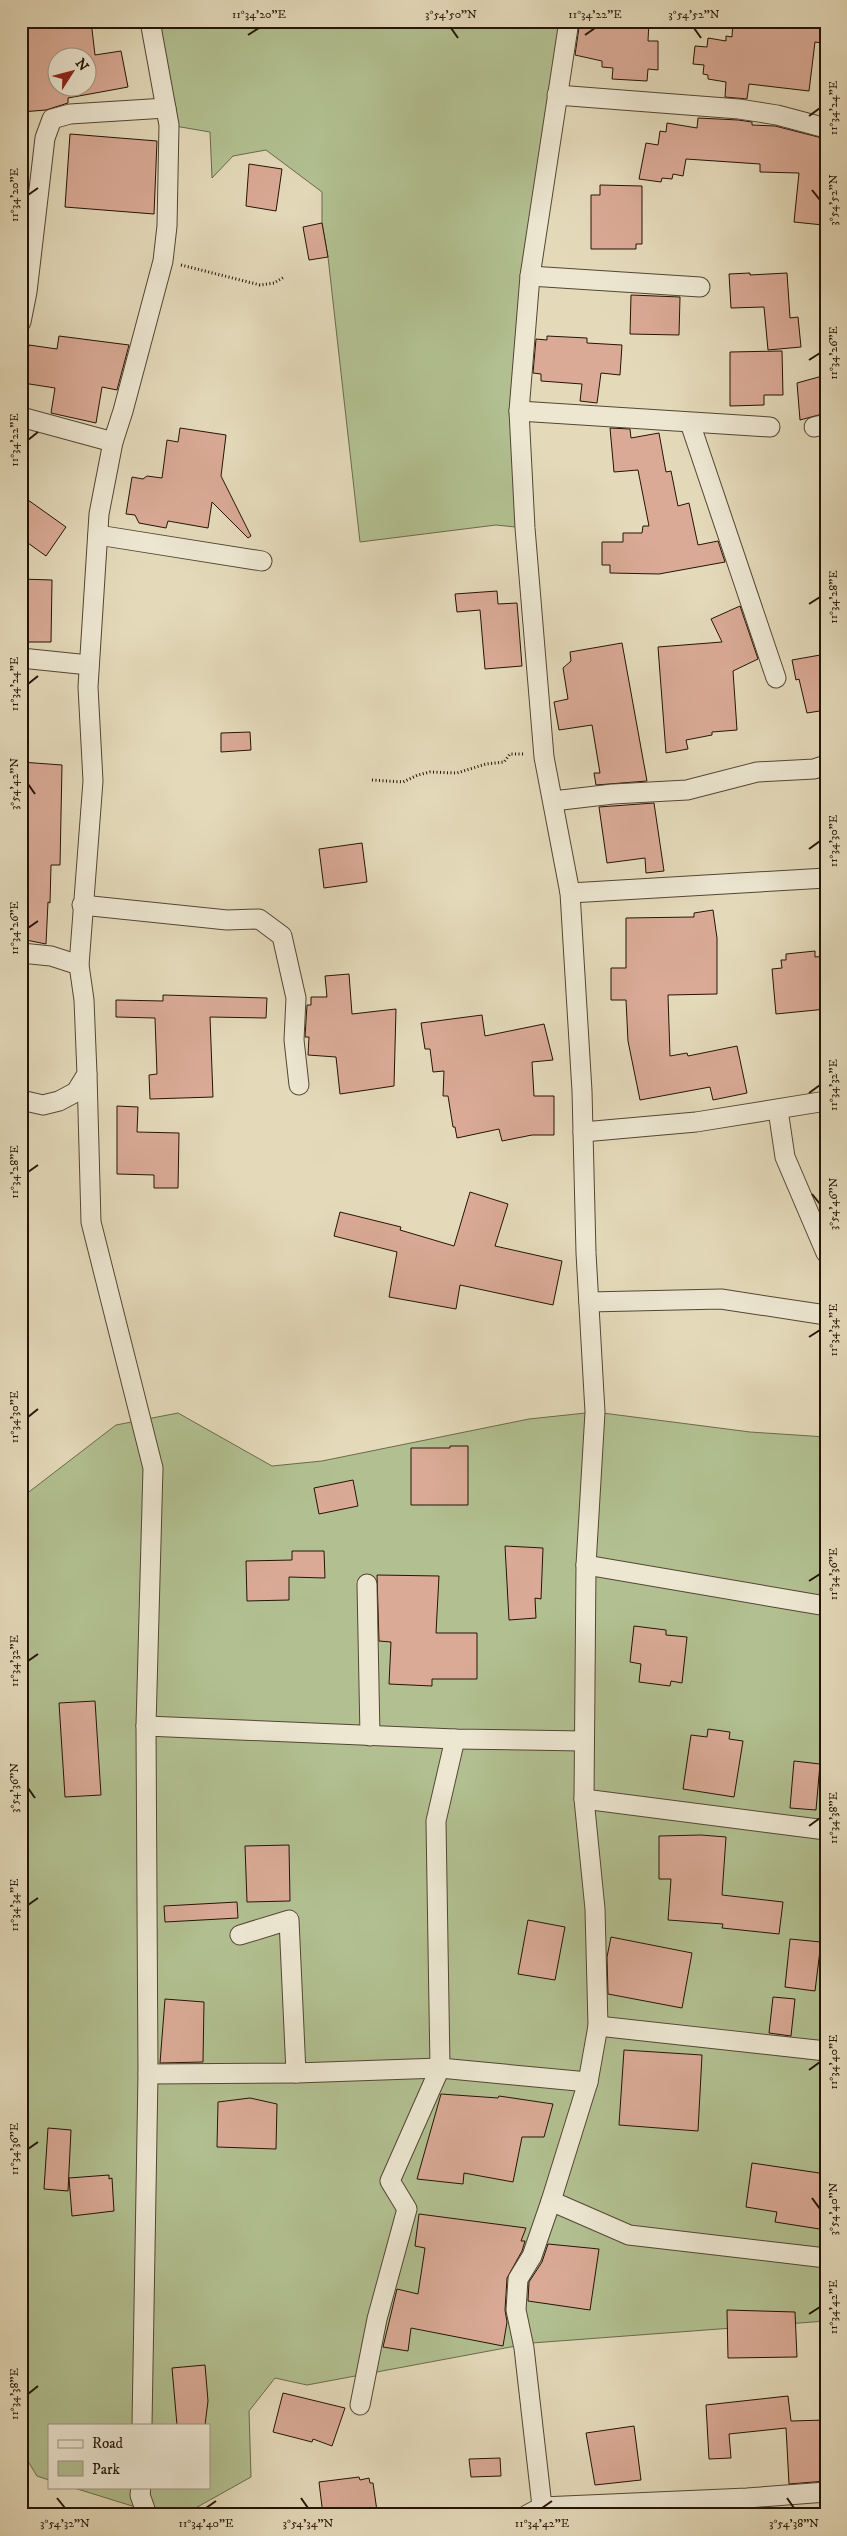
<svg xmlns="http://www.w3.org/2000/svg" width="847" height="2536" font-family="'IM FELL DW Pica',serif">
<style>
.green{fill:#b2c091;stroke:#6b6a4c}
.building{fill:#daaa96;stroke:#241406;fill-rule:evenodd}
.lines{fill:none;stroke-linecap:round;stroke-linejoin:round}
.minor-casing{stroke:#544633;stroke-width:21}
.path{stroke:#241406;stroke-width:3;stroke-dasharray:1 2.5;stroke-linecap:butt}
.minor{stroke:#ede7d2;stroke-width:19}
.ticks{fill:none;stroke:#241406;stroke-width:2}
.neatline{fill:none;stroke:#241406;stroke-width:2}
.ticks-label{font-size:12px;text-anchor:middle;fill:#241406}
</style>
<rect width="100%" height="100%" fill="#e4daba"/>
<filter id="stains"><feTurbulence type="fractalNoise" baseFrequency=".004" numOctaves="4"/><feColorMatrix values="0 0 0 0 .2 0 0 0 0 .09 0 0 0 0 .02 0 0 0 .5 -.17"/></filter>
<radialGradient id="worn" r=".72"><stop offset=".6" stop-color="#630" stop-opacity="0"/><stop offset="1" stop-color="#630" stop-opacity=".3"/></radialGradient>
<g class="green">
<polygon points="150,21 569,21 530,276 525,528 496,525 360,542 328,257 322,223 322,192 266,150 233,156 212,178 210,132 169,125"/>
<polygon points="595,1412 750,1432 826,1437 826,2321 532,2343 307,2385 275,2378 249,2411 251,2477 192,2510 158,2514 71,2487 209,2487 209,2425 49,2425 49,2480 37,2476 21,2450 21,1498 116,1425 178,1413 272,1466 322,1461 529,1419"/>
</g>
<g class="building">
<path d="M 21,21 L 91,21 L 95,55 L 121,51 L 128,87 L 68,98 L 68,103 L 46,110 L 21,112 ZM 58,58 L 88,58 L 88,88 L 58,88 Z"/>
<polygon points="580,21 649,21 648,41 658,41 658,70 648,69 647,81 612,79 613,68 602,67 602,61 575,55"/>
<polygon points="733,21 786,21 824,26 822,43 815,42 809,91 749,84 747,99 725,97 726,82 708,79 708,75 703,74 704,65 693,64 695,46 707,47 708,38 726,41 726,36 732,37"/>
<polygon points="698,118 738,120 752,122 752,125 775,126 826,139 826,189 823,225 794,222 799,173 760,172 760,164 686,159 683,176 673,174 672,179 662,178 661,182 639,179 646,143 658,145 660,131 666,132 667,123 697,128"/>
<polygon points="70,134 157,141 154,214 65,207"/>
<polygon points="249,164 282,169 276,211 246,206"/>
<polygon points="600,185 642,186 642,244 636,244 636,249 591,249 591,195 600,195"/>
<polygon points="322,223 328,257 309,260 303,227"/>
<polygon points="750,273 750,275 787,273 790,318 798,317 801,347 768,350 764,307 731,308 729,274"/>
<polygon points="631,295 680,297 679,335 630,334"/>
<polygon points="59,336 129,345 117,390 102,387 96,423 51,413 55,388 23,383 29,345 57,349"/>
<polygon points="547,336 587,338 587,343 622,345 620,375 601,373 597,403 580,401 582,384 541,381 541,374 533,373 536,339 547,340"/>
<polygon points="782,351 783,395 764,395 764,405 730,406 730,352"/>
<polygon points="826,375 826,413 800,420 797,383"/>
<polygon points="180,428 226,435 221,476 251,536 248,538 212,502 208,528 168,521 166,528 139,523 135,515 126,514 132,477 143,479 147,476 162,478 167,440 178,442"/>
<polygon points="610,428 630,429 631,438 659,433 666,472 671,471 678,506 689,503 698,545 718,541 725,562 659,574 610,573 610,565 602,565 602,542 623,542 623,533 642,533 643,526 649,526 638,470 614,472"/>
<polygon points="21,495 66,527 46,556 21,538"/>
<polygon points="21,579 52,580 51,642 21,642"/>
<polygon points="497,591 498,604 517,603 522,666 485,669 480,610 457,612 455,594"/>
<polygon points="740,606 758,659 733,671 737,730 712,732 712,735 686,740 688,749 666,753 658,647 722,642 711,619"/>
<polygon points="622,643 647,781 596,785 594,773 600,773 592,725 559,730 554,702 568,699 563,668 571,661 570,652"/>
<polygon points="826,654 826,710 807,713 799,679 796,680 792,660"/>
<polygon points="250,732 251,750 221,752 221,733"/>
<polygon points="21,762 62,765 60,865 51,865 50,903 48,902 46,944 21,939"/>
<polygon points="654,803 664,871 646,873 645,858 607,863 599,807"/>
<polygon points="362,843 367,882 324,888 319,849"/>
<polygon points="713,910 717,938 717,994 668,995 670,1056 687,1053 688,1056 737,1046 747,1093 713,1100 710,1087 640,1100 628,1041 626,1000 611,1000 611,968 626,968 626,918 694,917 694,913"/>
<polygon points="815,951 815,957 826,956 826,1009 776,1014 772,969 782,968 781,960 786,960 786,954"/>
<polygon points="349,974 352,1014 396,1009 394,1086 340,1094 336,1057 308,1055 309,1037 305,1037 307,1005 311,1005 311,997 327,997 325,976"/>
<polygon points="163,995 267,998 266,1018 210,1017 213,1097 150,1099 149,1075 157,1074 155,1018 116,1017 116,1000 163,1001"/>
<polygon points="482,1015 485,1036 544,1024 553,1060 532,1062 534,1096 554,1096 554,1135 532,1135 502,1141 499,1129 457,1138 455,1127 453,1127 448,1096 443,1096 444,1071 433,1072 430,1049 425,1049 421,1023"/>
<polygon points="117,1106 138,1107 137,1132 179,1133 178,1188 154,1188 154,1175 117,1174"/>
<polygon points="470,1192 508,1204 495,1246 562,1261 553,1305 460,1285 456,1309 389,1297 397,1252 334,1236 340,1212 401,1227 400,1230 454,1246"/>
<polygon points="450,1446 468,1446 468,1505 411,1505 411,1448 450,1448"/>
<polygon points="353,1480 358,1506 319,1514 314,1488"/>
<polygon points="505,1546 543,1548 541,1599 535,1598 536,1618 509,1620"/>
<polygon points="292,1551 324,1551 325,1578 289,1577 289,1600 247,1601 246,1561 292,1560"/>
<polygon points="377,1575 439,1576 436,1633 477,1633 477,1679 432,1679 432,1686 389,1684 391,1642 379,1641"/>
<polygon points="634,1626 666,1630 666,1635 687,1637 682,1683 671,1681 670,1686 639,1682 641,1664 630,1662"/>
<polygon points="95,1701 101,1795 65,1797 59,1703"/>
<polygon points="708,1729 730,1732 729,1739 743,1741 734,1797 683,1789 691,1735 707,1737"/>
<polygon points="794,1761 820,1764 816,1810 790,1808"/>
<polygon points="701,1835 726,1837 722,1895 783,1902 779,1934 722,1928 723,1924 668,1920 671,1879 659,1879 659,1836"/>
<polygon points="289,1845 290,1901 247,1902 245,1846"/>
<polygon points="237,1902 238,1918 165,1922 164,1906"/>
<polygon points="528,1920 565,1927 555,1980 518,1974"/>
<polygon points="611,1937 692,1953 682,2008 608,1994 607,1957"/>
<polygon points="790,1939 821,1942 815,1991 785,1987"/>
<polygon points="773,1997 795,1999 791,2036 769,2033"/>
<polygon points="165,1999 204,2002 203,2062 160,2063"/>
<polygon points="624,2050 702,2055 698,2131 619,2125"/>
<polygon points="441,2094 498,2098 499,2096 553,2104 544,2137 522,2137 513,2182 464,2173 463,2184 417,2179"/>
<polygon points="250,2098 277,2104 276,2149 217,2147 218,2102"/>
<polygon points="48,2128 71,2130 68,2191 44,2189"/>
<polygon points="752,2163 826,2174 826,2230 775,2222 777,2212 746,2207"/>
<polygon points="109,2175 109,2179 112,2178 114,2211 72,2216 69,2178"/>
<polygon points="419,2214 526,2228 521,2241 525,2241 522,2251 507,2278 505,2310 507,2322 503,2346 411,2328 408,2351 383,2347 397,2289 418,2294 425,2248 415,2246"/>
<polygon points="548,2244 599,2249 590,2310 528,2301 529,2282 542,2262"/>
<polygon points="727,2310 795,2312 797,2357 728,2358"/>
<polygon points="205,2365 208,2401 205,2425 177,2425 172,2368"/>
<polygon points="283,2393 345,2408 332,2446 313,2439 312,2442 273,2432"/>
<polygon points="788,2396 791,2421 826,2420 826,2481 789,2484 786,2428 729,2434 731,2458 709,2459 706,2405"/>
<polygon points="634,2426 641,2480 595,2485 586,2433"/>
<polygon points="500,2458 501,2476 471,2477 469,2459"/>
<polygon points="359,2477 360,2480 369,2478 370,2483 373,2483 377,2511 374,2512 374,2515 323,2515 319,2482"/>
</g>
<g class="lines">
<defs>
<g id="minor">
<polyline points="557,95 739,109 777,115 826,128"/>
<polyline points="530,276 700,287"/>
<polyline points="21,322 27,292 45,138 52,119 70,114 166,108"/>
<polyline points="519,411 770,427"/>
<polyline points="21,417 113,442"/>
<polyline points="690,423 776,678"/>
<polyline points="814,427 826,424"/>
<polyline points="98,535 262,561"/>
<polyline points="21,658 89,665"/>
<polyline points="553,801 613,794 687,790 757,772 814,769 826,765"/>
<polyline points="570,893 826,878"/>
<polyline points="82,905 227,920 259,919 282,936 296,998 294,1040 299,1085"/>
<polyline points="21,953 51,956 79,965"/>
<polyline points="87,1074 91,1222 153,1468 146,1726 148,2074 142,2425"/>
<polyline points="21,1100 43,1105 59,1101 76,1092 87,1074 84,1000 79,965 93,781 88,687 99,514 113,442 123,411 163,261 167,226 169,125 150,21"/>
<polyline points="778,1110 785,1157 826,1253"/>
<polyline points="583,1132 696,1122 826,1101"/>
<polyline points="589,1302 721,1299 826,1315"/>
<polyline points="586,1565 826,1606"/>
<polyline points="367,1584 370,1736"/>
<polyline points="146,1726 455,1739 583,1741"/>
<polyline points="584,1799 826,1830"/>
<polyline points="240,1935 289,1920 296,2073"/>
<polyline points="598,2026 826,2051"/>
<polyline points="148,2074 296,2073 440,2068 588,2082"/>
<polyline points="551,2201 629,2235 826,2258"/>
<polyline points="360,2405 377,2319 407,2209 390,2181 440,2068 436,1821 455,1739"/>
<polyline points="141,2487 140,2495 147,2515"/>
<polyline points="527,2515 542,2507 747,2498 826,2492"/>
<polyline points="543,2515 524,2348 516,2310 518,2279 532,2256 551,2201 588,2082 598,2026 595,1909 584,1799 586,1565 595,1412 586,1253 582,1091 570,893 544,757 525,528 519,411 530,276 569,21"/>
</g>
</defs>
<use href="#minor" class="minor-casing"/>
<g class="path">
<polyline points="181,265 260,285 274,283 284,277"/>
<polyline points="372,780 403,782 418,775 430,772 457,773 486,764 504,762 510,754 524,754"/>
</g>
<use href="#minor" class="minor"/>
</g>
<path class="ticks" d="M 451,28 L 458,38M 694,28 L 701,38M 248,35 L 259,28M 585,35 L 595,28M 809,116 L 820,108M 812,190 L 820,200M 28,195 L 38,188M 809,360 L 820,353M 28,440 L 38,432M 809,604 L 820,597M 28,684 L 38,676M 28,784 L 35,794M 809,849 L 820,841M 28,928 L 38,921M 809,1093 L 820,1085M 28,1172 L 38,1165M 812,1194 L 820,1204M 809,1337 L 820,1330M 28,1417 L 38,1409M 809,1581 L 820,1574M 28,1661 L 38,1654M 28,1788 L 35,1798M 809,1826 L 820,1818M 28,1905 L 38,1898M 809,2070 L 820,2062M 28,2149 L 38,2142M 812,2198 L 820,2209M 809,2314 L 820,2307M 28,2394 L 38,2386M 57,2498 L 65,2508M 301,2498 L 308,2508M 787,2498 L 794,2508M 206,2508 L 216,2501M 542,2508 L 552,2501"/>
<rect width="847" height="2536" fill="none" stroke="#e4daba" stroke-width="55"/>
<rect x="48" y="2424" width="162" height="65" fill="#ede7d2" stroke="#9d9380"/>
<rect x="58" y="2440" width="25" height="8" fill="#ede7d2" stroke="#9d9380"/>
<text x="92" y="2448" font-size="15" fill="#241406">Road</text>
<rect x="58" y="2461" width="25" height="15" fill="#b2c091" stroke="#9d9380"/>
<text x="92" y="2474" font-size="15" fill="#241406">Park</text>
<g transform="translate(72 72) rotate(54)"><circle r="24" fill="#ede7d2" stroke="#9d9380"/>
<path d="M0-4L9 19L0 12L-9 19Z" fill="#8f2418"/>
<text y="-8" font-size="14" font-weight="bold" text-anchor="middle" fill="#241406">N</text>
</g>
<rect x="28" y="28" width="792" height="2480" class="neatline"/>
<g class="ticks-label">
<text x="259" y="18">11°34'20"E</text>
<text x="451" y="18">3°54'50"N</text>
<text x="595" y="18">11°34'22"E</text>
<text x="694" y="18">3°54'52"N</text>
<text transform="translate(833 108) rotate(-90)" y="4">11°34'24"E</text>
<text transform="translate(14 195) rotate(-90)" y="4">11°34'20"E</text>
<text transform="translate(833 200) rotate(-90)" y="4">3°54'52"N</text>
<text transform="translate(833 353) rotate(-90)" y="4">11°34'26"E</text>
<text transform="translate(14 440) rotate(-90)" y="4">11°34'22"E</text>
<text transform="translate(833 597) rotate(-90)" y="4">11°34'28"E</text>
<text transform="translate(14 684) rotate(-90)" y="4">11°34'24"E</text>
<text transform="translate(14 784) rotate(-90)" y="4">3°54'42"N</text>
<text transform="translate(833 841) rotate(-90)" y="4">11°34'30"E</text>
<text transform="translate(14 928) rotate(-90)" y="4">11°34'26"E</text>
<text transform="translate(833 1085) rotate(-90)" y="4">11°34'32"E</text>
<text transform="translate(14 1172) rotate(-90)" y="4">11°34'28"E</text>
<text transform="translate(833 1204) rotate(-90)" y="4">3°54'46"N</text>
<text transform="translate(833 1330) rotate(-90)" y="4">11°34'34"E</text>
<text transform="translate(14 1417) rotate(-90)" y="4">11°34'30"E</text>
<text transform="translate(833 1574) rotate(-90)" y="4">11°34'36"E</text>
<text transform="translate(14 1661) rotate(-90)" y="4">11°34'32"E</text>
<text transform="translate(14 1788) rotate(-90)" y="4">3°54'36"N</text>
<text transform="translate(833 1818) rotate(-90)" y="4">11°34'38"E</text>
<text transform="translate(14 1905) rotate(-90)" y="4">11°34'34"E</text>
<text transform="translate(833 2062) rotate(-90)" y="4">11°34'40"E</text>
<text transform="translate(14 2149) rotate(-90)" y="4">11°34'36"E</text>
<text transform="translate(833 2209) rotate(-90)" y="4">3°54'40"N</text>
<text transform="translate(833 2307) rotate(-90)" y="4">11°34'42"E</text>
<text transform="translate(14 2394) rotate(-90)" y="4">11°34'38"E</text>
<text x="65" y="2527">3°54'32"N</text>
<text x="206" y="2527">11°34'40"E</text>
<text x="308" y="2527">3°54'34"N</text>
<text x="542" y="2527">11°34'42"E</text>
<text x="794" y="2527">3°54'38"N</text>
</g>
<rect width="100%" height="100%" filter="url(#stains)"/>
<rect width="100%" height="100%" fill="url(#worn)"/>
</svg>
